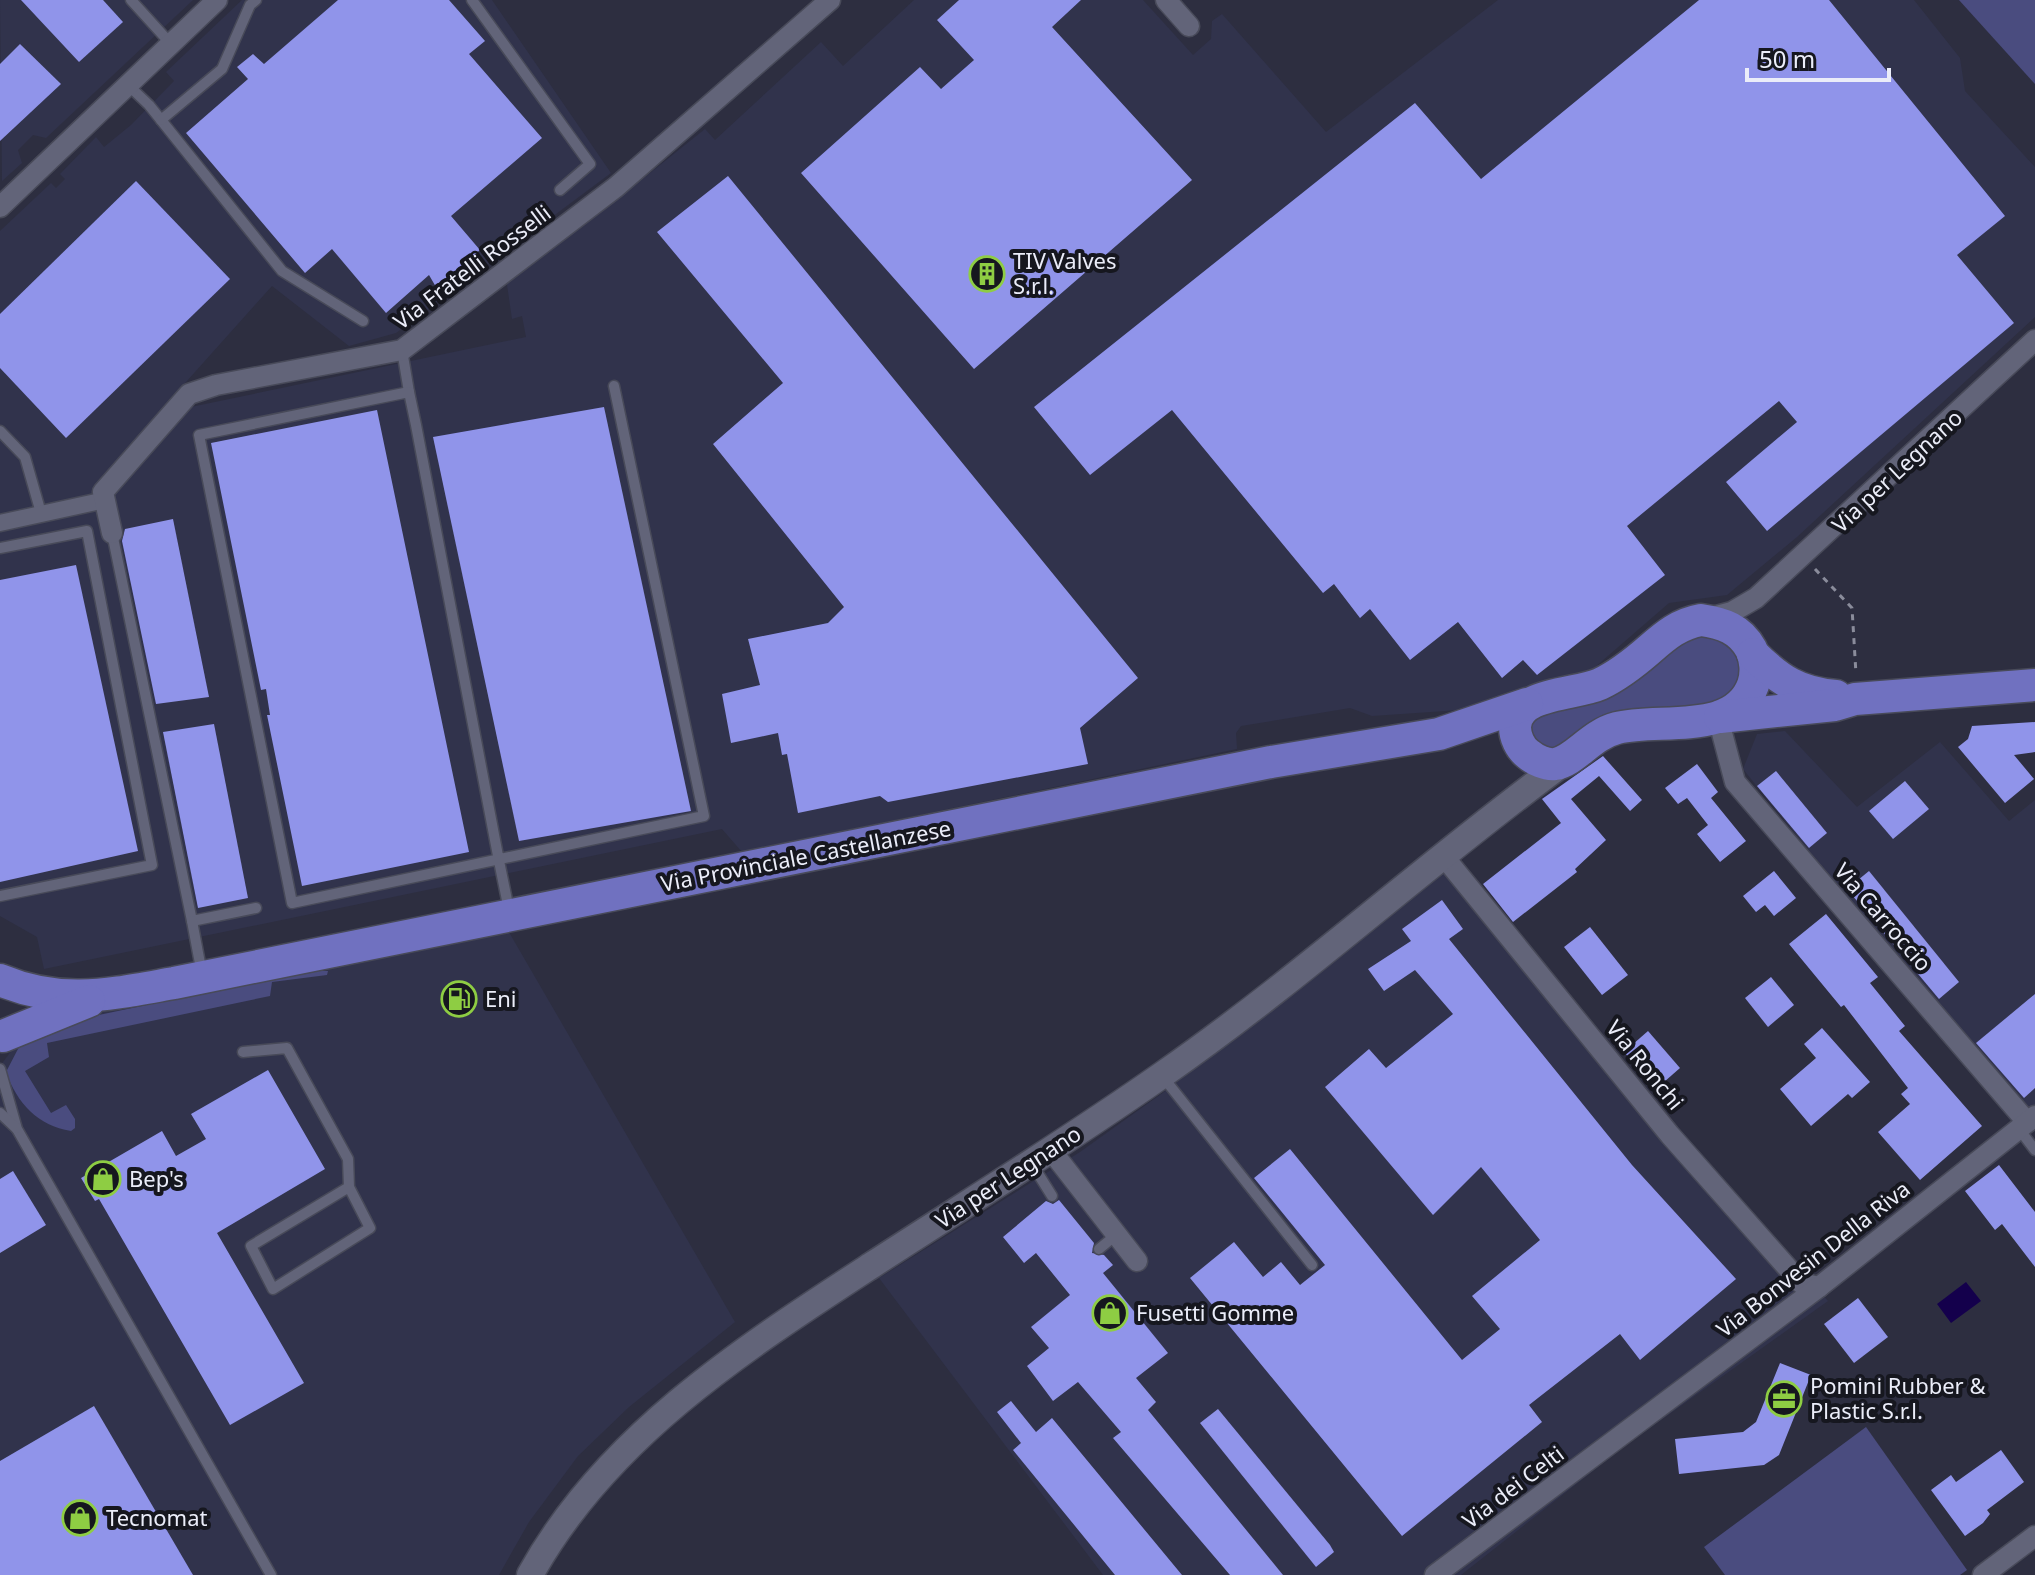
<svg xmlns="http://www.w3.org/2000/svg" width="2035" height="1575" font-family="'Noto Sans',sans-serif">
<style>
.built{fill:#31334c}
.green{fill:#4a4c7f}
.water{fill:#14004c}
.building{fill:#9094ea}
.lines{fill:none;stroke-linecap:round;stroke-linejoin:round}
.service-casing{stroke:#484a59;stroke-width:13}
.pedestrian-casing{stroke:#484a59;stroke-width:19}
.minor-casing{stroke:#484a59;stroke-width:23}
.tertiary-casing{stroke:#484a59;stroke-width:29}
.primary-casing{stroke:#484a59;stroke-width:35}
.path{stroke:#8a8c9b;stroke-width:3;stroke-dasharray:6 6;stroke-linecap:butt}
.service{stroke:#626479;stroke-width:10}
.pedestrian{stroke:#626479;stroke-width:16}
.minor{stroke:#626479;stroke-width:20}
.tertiary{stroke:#626479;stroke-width:26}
.primary{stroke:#7071c0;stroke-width:32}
.labels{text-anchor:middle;stroke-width:8;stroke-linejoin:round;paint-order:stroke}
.poi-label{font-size:22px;fill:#ebedf9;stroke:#16171f;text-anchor:start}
.street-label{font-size:22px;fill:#ebedf9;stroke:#16171f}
</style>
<rect width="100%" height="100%" fill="#2d2e40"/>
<g class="built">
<polygon points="0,0 193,0 46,138 33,135 18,150 22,163 2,181"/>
<polygon points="242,0 492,0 611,173 396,333 349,346 272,286 178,391 186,408 526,337 522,316 512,319 506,278 581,228 705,129 715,140 821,42 843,66 914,0 1143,0 1193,55 1211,39 1212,21 1222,14 1326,132 1498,0 1914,0 1960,58 1965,91 2035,167 2035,317 1797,537 1727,595 1669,603 1579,681 1504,707 1372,716 1350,708 1241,726 1236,733 1237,749 742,852 722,829 44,969 37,937 0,916 0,231 51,183 56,188 65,179 60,174 96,137 104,147 131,125 174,81 166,72"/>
<polygon points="1785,731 1857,807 1940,742 2009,821 2035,800 2035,1112 2025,1120 1743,769 1757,734"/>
<polygon points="1452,864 1828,1301 1626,1445 1461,1575 1103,1575 879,1278 1080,1152 1168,1089"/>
<polygon points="506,927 735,1322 629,1407 578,1456 529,1522 499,1575 0,1575 0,1066 15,1046 115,1003"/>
</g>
<g class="green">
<polygon points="1959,0 2035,0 2035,84"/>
<polygon points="1715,631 1746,661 1735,699 1548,750 1529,735 1528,722 1679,639"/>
<path d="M 310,971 L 328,971 L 327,975 L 272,982 L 270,996 L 47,1043 L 49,1057 L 25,1071 L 51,1113 L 66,1105 L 75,1119 L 75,1128 L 71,1131 C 38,1126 17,1103 6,1072 L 19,1047 L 89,1017 Z"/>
<polygon points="1866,1427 1967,1570 1960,1575 1725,1575 1704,1547"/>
</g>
<polygon class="water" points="1966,1282 1981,1301 1951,1323 1937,1304"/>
<g class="building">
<polygon points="21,0 103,0 123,22 79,62"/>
<polygon points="338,0 449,0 485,41 469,54 542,138 451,216 480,250 436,287 429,275 386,313 332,249 305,273 186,133 248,79 237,67 253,54 264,64"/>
<polygon points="959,0 1081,0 1052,27 1192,180 974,369 801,173 920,67 941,89 974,60 937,20"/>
<polygon points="1699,0 1829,0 2005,216 1957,255 2014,323 1767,531 1726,482 1797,422 1779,401 1627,526 1665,575 1537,675 1523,660 1502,678 1458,622 1410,660 1370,609 1360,618 1334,584 1323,593 1172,410 1090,475 1034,407 1415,103 1481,179"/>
<polygon points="20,44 61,84 0,141 0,64"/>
<polygon points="728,176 1138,678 1080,728 1088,764 888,802 880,796 798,813 787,754 782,755 778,733 731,743 722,694 760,685 748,639 828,623 844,607 713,444 783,383 657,232"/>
<polygon points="136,181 230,279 66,438 0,368 0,314"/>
<polygon points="604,407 691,811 519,841 433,437"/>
<polygon points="377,410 469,852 302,886 267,715 270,715 266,689 261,690 211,443"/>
<polygon points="173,519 209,697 156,704 122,541 125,529"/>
<polygon points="76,565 138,851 0,882 0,580"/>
<polygon points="2035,722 2035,752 2014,755 2034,779 2005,803 1958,747 1968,739 1972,726"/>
<polygon points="214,724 248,898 198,908 163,732"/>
<polygon points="1603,756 1642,800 1630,811 1599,776 1571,799 1606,840 1575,869 1577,872 1513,922 1483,884 1561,823 1542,799"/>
<polygon points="1697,764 1718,792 1711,798 1746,841 1720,862 1697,834 1708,825 1687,798 1678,804 1665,788"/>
<polygon points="1776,771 1827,833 1809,848 1757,786"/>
<polygon points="1905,781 1929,809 1893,839 1869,811"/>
<polygon points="1774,871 1796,898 1774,916 1765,905 1756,912 1743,896"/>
<polygon points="1869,871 1959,982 1939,999 1847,889"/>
<polygon points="1442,900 1463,929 1449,939 1632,1165 1736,1279 1640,1360 1620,1334 1529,1405 1542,1422 1402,1536 1190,1278 1234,1242 1263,1277 1281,1262 1300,1285 1325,1265 1254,1178 1290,1149 1462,1360 1500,1329 1472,1296 1540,1240 1481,1167 1433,1215 1325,1087 1369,1049 1386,1068 1453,1014 1415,970 1384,991 1368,969 1411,941 1402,929"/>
<polygon points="1826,914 1878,977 1870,983 1905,1026 1899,1031 1982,1126 1920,1180 1878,1132 1910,1104 1901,1094 1908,1088 1844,1005 1841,1007 1789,944"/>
<polygon points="1590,927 1628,975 1602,995 1564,947"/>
<polygon points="1771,977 1794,1005 1768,1027 1745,998"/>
<polygon points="2035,994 2035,1088 2024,1098 1976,1043"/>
<polygon points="1822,1028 1870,1082 1852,1098 1848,1094 1811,1126 1780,1089 1816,1058 1804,1044"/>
<polygon points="1648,1031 1680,1068 1656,1089 1624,1052"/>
<polygon points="268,1070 325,1169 217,1233 304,1383 230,1425 99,1199 95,1201 81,1178 162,1131 176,1156 206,1139 191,1114"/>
<polygon points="1999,1165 2035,1212 2035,1267 2002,1224 1995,1230 1965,1191"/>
<polygon points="13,1171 46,1225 0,1253 0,1179"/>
<polygon points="1059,1200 1094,1243 1092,1253 1104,1255 1113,1265 1103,1273 1168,1353 1136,1378 1156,1402 1148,1410 1283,1575 1230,1575 1113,1438 1121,1432 1078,1382 1053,1401 1027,1366 1049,1348 1031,1327 1070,1295 1036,1253 1024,1263 1003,1237 1046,1201 1053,1204"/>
<polygon points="1858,1298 1888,1337 1854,1363 1824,1324"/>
<polygon points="1780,1363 1811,1375 1779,1455 1764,1465 1679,1474 1675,1439 1743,1432 1756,1422"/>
<polygon points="1011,1401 1036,1432 1052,1418 1182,1575 1115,1575 1013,1450 1021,1443 997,1412"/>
<polygon points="94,1406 193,1575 0,1575 0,1461"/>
<polygon points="1218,1409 1330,1545 1334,1552 1316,1567 1200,1423"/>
<polygon points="2001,1450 2024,1482 1987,1510 1990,1514 1983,1523 1965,1536 1931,1490 1951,1475 1956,1482"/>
</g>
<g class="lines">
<defs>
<g id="service">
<polyline points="131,0 171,44"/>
<polyline points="472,0 590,164 560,190"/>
<polyline points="128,85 149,105 282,271 363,321"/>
<polyline points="161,120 222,69 250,5 256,0"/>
<polyline points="402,350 409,392"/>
<polyline points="0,431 25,457 39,506"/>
<polyline points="112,533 192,921 256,908"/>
<polyline points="0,548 87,531 152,865 0,896"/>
<polyline points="509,910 499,861 416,425 409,392 199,435 292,903 704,816 614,386"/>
<polyline points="192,921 202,974"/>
<polyline points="243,1052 287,1048 348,1159 349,1187 370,1228 273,1289 251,1246 349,1187"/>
<polyline points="0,1069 17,1129 271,1575"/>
<polyline points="1163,1077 1312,1265"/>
<polyline points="0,1113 16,1128"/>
<polyline points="2019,1129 2035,1150"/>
<polyline points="1032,1164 1052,1196"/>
<polyline points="1099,1249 1116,1235"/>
</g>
<polyline id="pedestrian" points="0,523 105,500"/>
<g id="minor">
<polyline points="1166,0 1189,26"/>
<polyline points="0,207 217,0"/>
<polyline points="112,533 103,492 189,394 216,385 402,350 616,187 830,0"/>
<polyline points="1709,618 1732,612 1756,598 2035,340"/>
<polyline points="1722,733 1735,782 2027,1122"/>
<polyline points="1445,858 1670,1135 1801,1283 1819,1287"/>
<polyline points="1050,1149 1137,1261"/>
<polyline points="1435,1575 1819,1287 2035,1116"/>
<polyline points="1983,1575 2035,1536"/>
</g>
<path id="tertiary" d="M 530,1575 C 606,1437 743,1349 872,1265 C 969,1202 1068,1141 1162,1075 C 1303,977 1429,861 1567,760"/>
<g id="primary">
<path d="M 1701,620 C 1723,623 1740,629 1751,649 C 1756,659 1757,674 1753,685 C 1735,737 1657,717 1617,728 C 1590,735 1575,761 1555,764 C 1546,765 1535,760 1528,754 C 1520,748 1515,737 1515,727 C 1516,692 1576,695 1600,684 C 1619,675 1634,663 1650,649 C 1666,635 1679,624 1701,620 Z"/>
<path d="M 1753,654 C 1779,680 1799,693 1836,696"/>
<polyline points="1720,717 1835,705 1855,699 2035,685"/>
<path d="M 0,980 C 62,1006 111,994 174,983 L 1271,762 L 1439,734 L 1527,704"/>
<polyline points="3,1036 89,1001"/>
</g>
</defs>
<use href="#service" class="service-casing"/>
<use href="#pedestrian" class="pedestrian-casing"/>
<use href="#minor" class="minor-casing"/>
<use href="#tertiary" class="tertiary-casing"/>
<use href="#primary" class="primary-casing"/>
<polyline class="path" points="1815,569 1852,608 1856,674"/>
<use href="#service" class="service"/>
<use href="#pedestrian" class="pedestrian"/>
<use href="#minor" class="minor"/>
<use href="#tertiary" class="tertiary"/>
<use href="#primary" class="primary"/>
</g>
<defs>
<symbol id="building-ring" viewBox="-11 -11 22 22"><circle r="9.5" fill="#16171f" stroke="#8ecd43" stroke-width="1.5"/><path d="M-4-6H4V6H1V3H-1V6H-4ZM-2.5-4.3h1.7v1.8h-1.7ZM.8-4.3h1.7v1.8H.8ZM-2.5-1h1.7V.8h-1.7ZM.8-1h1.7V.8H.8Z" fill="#8ecd43"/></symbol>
<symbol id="fuel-ring" viewBox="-11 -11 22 22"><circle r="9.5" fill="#16171f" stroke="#8ecd43" stroke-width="1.5"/><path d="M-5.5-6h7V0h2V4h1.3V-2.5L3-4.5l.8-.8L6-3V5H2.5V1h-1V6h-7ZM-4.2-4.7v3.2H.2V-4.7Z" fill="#8ecd43"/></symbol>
<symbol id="shop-ring" viewBox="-11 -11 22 22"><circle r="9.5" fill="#16171f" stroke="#8ecd43" stroke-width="1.5"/><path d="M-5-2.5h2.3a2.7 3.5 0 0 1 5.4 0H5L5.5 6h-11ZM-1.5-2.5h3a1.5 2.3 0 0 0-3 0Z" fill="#8ecd43"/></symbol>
<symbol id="office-ring" viewBox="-11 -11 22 22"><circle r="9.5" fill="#16171f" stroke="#8ecd43" stroke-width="1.5"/><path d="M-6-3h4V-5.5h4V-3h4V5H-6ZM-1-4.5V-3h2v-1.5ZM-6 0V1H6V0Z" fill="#8ecd43"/></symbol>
</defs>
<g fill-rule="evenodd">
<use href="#building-ring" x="967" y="254" width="40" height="40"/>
<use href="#fuel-ring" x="439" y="979" width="40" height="40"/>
<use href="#shop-ring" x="83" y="1159" width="40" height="40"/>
<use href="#shop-ring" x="1090" y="1293" width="40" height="40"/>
<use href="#office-ring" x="1764" y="1379" width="40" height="40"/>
<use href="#shop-ring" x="60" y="1498" width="40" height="40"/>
</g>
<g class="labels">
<g class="poi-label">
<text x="1013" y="269">TIV Valves<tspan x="1013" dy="25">S.r.l.</tspan></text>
<text x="485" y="1007">Eni</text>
<text x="129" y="1187">Bep's</text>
<text x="1136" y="1321">Fusetti Gomme</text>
<text x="1810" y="1394">Pomini Rubber &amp;<tspan x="1810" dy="25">Plastic S.r.l.</tspan></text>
<text x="106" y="1526">Tecnomat</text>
</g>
<g class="street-label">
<text transform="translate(472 267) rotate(-37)" y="8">Via Fratelli Rosselli</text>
<text transform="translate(1897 471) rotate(-43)" y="8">Via per Legnano</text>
<text transform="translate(806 856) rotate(-11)" y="8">Via Provinciale Castellanzese</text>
<text transform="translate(1883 917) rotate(49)" y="8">Via Carroccio</text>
<text transform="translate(1645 1065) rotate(51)" y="8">Via Ronchi</text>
<text transform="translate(1008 1177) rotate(-33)" y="8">Via per Legnano</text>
<text transform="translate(1813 1259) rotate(-38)" y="8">Via Bonvesin Della Riva</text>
<text transform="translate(1513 1487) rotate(-37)" y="8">Via dei Celti</text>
</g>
</g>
<path d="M1747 68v12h142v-12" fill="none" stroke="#ebedf9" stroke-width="4"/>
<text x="1759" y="68" font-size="24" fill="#ebedf9" stroke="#16171f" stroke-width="6" paint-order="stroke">50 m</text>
</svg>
